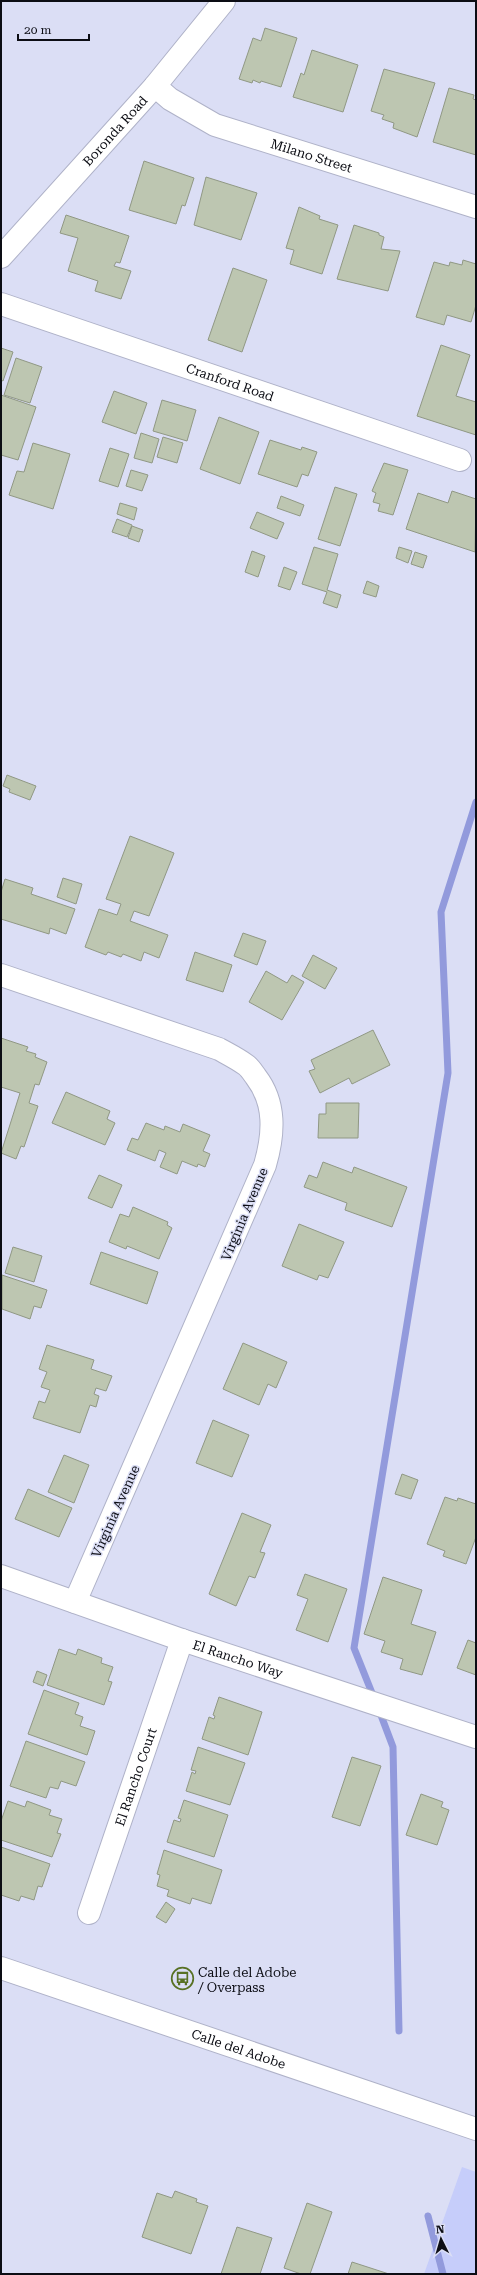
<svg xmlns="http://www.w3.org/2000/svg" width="477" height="2275" font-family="'Roboto Serif',serif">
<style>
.green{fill:#c6cdfa}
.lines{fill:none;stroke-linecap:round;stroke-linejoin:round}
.stream{stroke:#929adc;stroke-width:7}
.building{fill:#bdc6b1;stroke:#909884}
.minor-casing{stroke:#afb2c8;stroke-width:24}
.minor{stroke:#fff;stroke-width:22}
.labels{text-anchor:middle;stroke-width:3;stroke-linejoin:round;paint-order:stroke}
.street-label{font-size:13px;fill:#0c0d14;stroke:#dbdef5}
.poi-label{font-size:13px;fill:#0c0d14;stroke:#dbdef5;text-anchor:start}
</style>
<rect width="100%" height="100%" fill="#dbdef5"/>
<polygon class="green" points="462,2167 476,2172 476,2274 424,2274"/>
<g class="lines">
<g class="stream">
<polyline points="374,1698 354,1648 448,1073 441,912 476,802"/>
<polyline points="379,1710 393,1747 399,2031"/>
<polyline points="428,2216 443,2274"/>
</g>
</g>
<g class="building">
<polygon points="265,28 297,38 281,87 261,81 260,83 253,80 252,83 239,79 253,38 261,41"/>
<polygon points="312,50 358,65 343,112 293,97 301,73 304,75"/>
<polygon points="384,69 435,83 417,137 393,128 394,123 382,119 384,115 371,111"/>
<polygon points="449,88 474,95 473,99 476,100 476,155 433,142"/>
<polygon points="144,161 194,178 185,206 182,205 176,224 129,210"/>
<polygon points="206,177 257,193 241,240 194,225"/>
<polygon points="299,207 320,216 319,219 338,225 322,274 290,264 294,250 286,248"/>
<polygon points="66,215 129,236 120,263 116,262 114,266 131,271 121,299 95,291 98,281 68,271 78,238 60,233"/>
<polygon points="354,225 379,233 379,235 384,237 381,249 400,251 388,291 337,279"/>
<polygon points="463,260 476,264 476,305 471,322 447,315 444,325 416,317 434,262 449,266 450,262 462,265"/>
<polygon points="233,268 267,280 242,352 208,340"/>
<polygon points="441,345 470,355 456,396 476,402 476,435 417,416"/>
<polygon points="1,348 13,352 3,381 1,380"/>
<polygon points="16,358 42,367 30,403 4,395"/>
<polygon points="114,391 147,403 136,434 102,422"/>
<polygon points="1,395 36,407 18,460 1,455"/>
<polygon points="162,400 196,410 187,441 153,431"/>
<polygon points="219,417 259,432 240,484 200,469"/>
<polygon points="141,433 159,439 152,463 134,458"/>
<polygon points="163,437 183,443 177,463 157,457"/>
<polygon points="270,440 301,450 302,447 317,452 308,476 302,474 297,487 258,474"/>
<polygon points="33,443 70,454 53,509 9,495 17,471 24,472"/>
<polygon points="110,448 129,454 118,487 99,481"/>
<polygon points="384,463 408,470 393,515 378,511 380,504 373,502 376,493 372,491"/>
<polygon points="131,470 148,475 142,491 126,486"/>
<polygon points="335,487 357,494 340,546 318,539"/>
<polygon points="452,491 476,499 475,552 406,529 418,493 448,503"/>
<polygon points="281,496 304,505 300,516 277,508"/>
<polygon points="120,503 137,508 134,520 117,514"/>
<polygon points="257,512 284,523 277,539 250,528"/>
<polygon points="117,519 132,525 127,537 112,532"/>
<polygon points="132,526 143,530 139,542 128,538"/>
<polygon points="314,547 338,554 327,590 341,595 337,608 323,603 327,592 302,584"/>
<polygon points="399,547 412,551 408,563 396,558"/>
<polygon points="252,551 265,556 258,577 245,572"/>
<polygon points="415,552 427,556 423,568 411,564"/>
<polygon points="284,567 297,572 290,590 278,586"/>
<polygon points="367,581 379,586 376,597 363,593"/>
<polygon points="7,775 36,786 30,800 9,792 10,789 3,786"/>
<polygon points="130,836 174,853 149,916 134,911 130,921 168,935 159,958 144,952 141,961 123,954 121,957 108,952 106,955 85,947 99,909 117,915 121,904 106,899"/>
<polygon points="63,878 82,884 76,904 57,897"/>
<polygon points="5,879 33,888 31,894 75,909 66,934 50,928 49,934 1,919 1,892"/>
<polygon points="243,933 266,941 257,965 234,956"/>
<polygon points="195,952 232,965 223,992 186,980"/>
<polygon points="313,955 337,968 325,989 302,976"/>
<polygon points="266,971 287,983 292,975 304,982 282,1020 249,1002"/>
<polygon points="373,1030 390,1065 352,1084 349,1078 320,1093 309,1071 315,1069 311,1060"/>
<polygon points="1,1038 28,1047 26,1051 36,1054 35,1057 47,1062 39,1085 35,1084 29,1103 38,1106 24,1147 21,1146 16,1159 1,1153 20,1093 1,1087"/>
<polygon points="66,1092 110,1111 107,1119 115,1123 105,1145 52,1123"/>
<polygon points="326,1103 359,1103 358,1138 318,1138 319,1114 326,1114"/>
<polygon points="146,1123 164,1130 165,1126 180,1132 183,1124 210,1135 203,1151 210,1154 205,1167 198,1164 197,1167 182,1161 177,1174 160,1167 166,1153 159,1150 155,1161 127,1150 132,1138 138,1140"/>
<polygon points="323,1162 352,1173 354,1167 407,1187 392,1227 345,1210 347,1203 304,1187 309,1175 317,1178"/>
<polygon points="99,1175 122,1185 112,1208 88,1198"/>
<polygon points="133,1207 168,1222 167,1225 172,1228 159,1259 127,1246 126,1249 109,1242 120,1214 129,1217"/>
<polygon points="299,1224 344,1242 328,1278 319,1275 317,1280 282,1266"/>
<polygon points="13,1247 42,1256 34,1282 5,1273"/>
<polygon points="101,1252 158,1272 147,1304 90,1284"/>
<polygon points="2,1275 47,1290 41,1308 34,1306 30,1319 2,1309"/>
<polygon points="243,1343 287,1362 276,1388 268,1384 259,1405 223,1389"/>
<polygon points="47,1345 94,1360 91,1369 112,1376 106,1391 96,1388 94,1394 99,1396 96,1407 90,1405 80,1433 33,1418 39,1401 45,1403 50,1390 41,1387 47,1372 39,1369"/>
<polygon points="213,1420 249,1435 232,1477 196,1463"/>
<polygon points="64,1455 89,1465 74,1503 48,1492"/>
<polygon points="402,1474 418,1480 411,1499 395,1494"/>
<polygon points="28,1489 72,1508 59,1537 15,1519"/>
<polygon points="445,1497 457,1501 458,1498 476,1504 476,1537 466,1564 443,1556 445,1551 427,1544"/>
<polygon points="242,1513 271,1525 260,1552 265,1553 255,1578 249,1576 236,1606 209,1594"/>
<polygon points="305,1574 347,1589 328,1642 296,1630 308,1599 297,1595"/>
<polygon points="383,1577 422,1590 411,1624 436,1632 422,1675 400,1669 403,1659 381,1652 385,1641 364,1634"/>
<polygon points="468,1640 476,1643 476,1675 457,1668"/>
<polygon points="59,1649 76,1655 78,1649 102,1658 101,1663 113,1667 108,1681 112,1682 104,1705 47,1685"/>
<polygon points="37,1671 47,1675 43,1686 33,1682"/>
<polygon points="44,1690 79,1703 75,1714 83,1717 80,1726 95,1731 87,1755 28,1734"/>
<polygon points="219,1697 262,1712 248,1755 202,1739 209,1717 214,1719 215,1716 213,1715"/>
<polygon points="26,1741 85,1762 76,1786 61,1781 58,1789 50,1787 46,1798 10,1786"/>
<polygon points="198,1747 245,1763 230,1805 186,1791 192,1772 195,1774 196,1771 191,1770"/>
<polygon points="352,1757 381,1766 360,1826 332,1817"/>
<polygon points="421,1794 443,1802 441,1807 449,1810 437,1845 406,1835"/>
<polygon points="184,1800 228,1815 214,1857 167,1842 174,1820 180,1822 181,1819 178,1818"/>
<polygon points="8,1801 25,1807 27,1801 51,1810 49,1815 62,1819 57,1833 61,1834 52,1857 1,1840 1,1821"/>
<polygon points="1,1847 50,1864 42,1887 38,1886 34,1900 21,1896 19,1901 1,1895"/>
<polygon points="164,1850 222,1870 211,1904 192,1898 190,1904 167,1896 169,1890 157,1886 160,1875 157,1874"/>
<polygon points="166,1902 175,1909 166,1923 156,1917"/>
<polygon points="175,2191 197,2199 196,2202 208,2206 191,2254 142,2237 157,2193 172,2198"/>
<polygon points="307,2203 332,2212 310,2274 301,2274 284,2268"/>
<polygon points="237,2227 272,2238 260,2274 221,2274"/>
<polygon points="352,2262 389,2274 348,2274"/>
</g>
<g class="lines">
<defs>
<g id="minor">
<path id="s1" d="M 155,86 L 170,99 L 215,125 L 476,207"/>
<path id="s2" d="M 1,257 L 155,86 L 224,1"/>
<path id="s3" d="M 1,304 L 460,460"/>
<path d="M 1,975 L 219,1049 C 228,1054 238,1059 246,1065 C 250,1068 253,1073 256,1077 C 276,1103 274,1134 265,1165 L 75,1602"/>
<path id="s4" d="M 1,1576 L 182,1640 L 476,1737"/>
<path id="s5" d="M 89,1913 L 182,1640"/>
<path id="s6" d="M 1,1968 L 476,2129"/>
</g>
</defs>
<use href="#minor" class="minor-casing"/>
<use href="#minor" class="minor"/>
</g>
<defs>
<symbol id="bus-ring" viewBox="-11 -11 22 22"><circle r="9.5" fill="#dbdef5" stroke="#587124" stroke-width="1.5"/><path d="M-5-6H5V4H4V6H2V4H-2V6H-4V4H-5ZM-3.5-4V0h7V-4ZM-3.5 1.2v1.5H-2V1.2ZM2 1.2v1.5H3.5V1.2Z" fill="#587124"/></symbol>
</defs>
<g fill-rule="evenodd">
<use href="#bus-ring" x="170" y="1966" width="25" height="25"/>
</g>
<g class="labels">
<g class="street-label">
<text dy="5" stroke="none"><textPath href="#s2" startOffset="170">Boronda Road</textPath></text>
<text dy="5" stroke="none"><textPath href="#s1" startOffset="173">Milano Street</textPath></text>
<text dy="5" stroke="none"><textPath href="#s3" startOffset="242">Cranford Road</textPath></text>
<text transform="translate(244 1214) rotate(-67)" y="5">Virginia Avenue</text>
<text transform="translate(115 1511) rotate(-66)" y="5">Virginia Avenue</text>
<text dy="5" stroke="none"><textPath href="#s4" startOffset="251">El Rancho Way</textPath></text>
<text dy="5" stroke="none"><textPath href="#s5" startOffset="144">El Rancho Court</textPath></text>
<text dy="5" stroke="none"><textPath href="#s6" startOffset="251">Calle del Adobe</textPath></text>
</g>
<g class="poi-label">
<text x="198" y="1977">Calle del Adobe<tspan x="198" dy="15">/ Overpass</tspan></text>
</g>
</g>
<rect width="477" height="2275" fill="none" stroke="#0c0d14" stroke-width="4"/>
<g transform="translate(441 2239) rotate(355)" stroke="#dbdef5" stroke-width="3" paint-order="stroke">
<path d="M0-3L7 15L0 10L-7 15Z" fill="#0c0d14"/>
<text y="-6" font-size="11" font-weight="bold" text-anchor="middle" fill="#0c0d14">N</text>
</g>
<path d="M18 34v6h71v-6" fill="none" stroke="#0c0d14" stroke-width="2"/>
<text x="24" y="34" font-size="12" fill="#0c0d14" stroke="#dbdef5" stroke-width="3" paint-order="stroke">20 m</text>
</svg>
